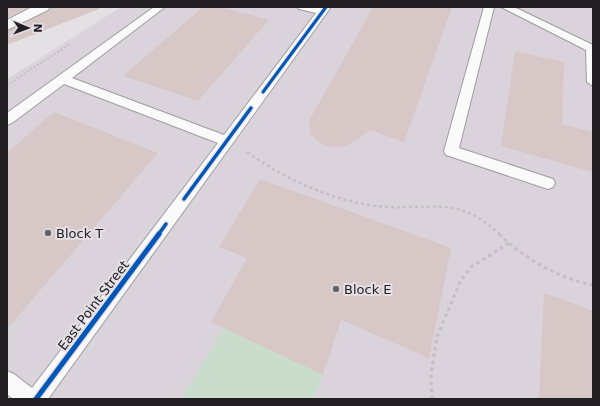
<svg xmlns="http://www.w3.org/2000/svg" width="600" height="406" font-family="'DejaVu Sans',sans-serif">
<style>
.built{fill:#dad3db}
.green{fill:#cadccc}
.building{fill:#d7c7c6}
.lines{fill:none;stroke-linecap:round;stroke-linejoin:round}
.service-casing{stroke:#9e9c9f;stroke-width:2}
.motorway-casing{stroke:#9e9c9f;stroke-width:2}
.path-far2{stroke:#c2c1c2;stroke-width:2;stroke-dasharray:2 2;stroke-linecap:butt}
.path-far1{stroke:#c2c1c2;stroke-width:2.5;stroke-dasharray:3 3;stroke-linecap:butt}
.path{stroke:#c2c1c2;stroke-width:3;stroke-dasharray:3.5 3.5;stroke-linecap:butt}
.service{fill:#fbfafb;fill-rule:evenodd}
.motorway{fill:#fbfafb;fill-rule:evenodd}
.cycleway-far2-casing{stroke:#e5e0e6;stroke-width:5}
.cycleway-far1-casing{stroke:#e5e0e6;stroke-width:6}
.cycleway-casing{stroke:#e5e0e6;stroke-width:8}
.cycleway-far2{stroke:#0057b8;stroke-width:3}
.cycleway-far1{stroke:#0057b8;stroke-width:3.5}
.cycleway{stroke:#0057b8;stroke-width:5}
.poi-dot{fill:#666466;stroke:#e5e0e6;stroke-width:1.5}
.labels{text-anchor:middle;stroke-width:4;stroke-linejoin:round;paint-order:stroke}
.poi-label{font-size:13px;fill:#222022;stroke:#e5e0e6;text-anchor:start}
.street-label{font-size:13px;fill:#222022;stroke:#e5e0e6}
</style>
<rect width="100%" height="100%" fill="#e4e1e5"/>
<polygon class="built" points="121,7 593,7 593,399 7,399 7,79"/>
<polygon class="green" points="224,328 323,375 314,399 181,399"/>
<g class="building">
<polygon points="7,7 29,7 7,18"/>
<polygon points="51,7 99,7 99,9 7,45 7,31 49,11"/>
<polygon points="203,7 220,7 269,20 198,101 123,76"/>
<polygon points="373,7 452,7 404,142 370,130 356,141 343,147 325,146 310,134 309,121"/>
<polygon points="515,51 564,62 562,124 593,132 593,172 501,146"/>
<polygon points="54,112 158,153 7,329 7,153"/>
<polygon points="260,179 451,248 429,358 341,320 323,375 211,322 247,258 219,247"/>
<polygon points="544,293 593,311 593,399 539,399"/>
</g>
<g class="lines">
<defs>
<g id="service">
<polygon points="154,7 165,7 72,78 224,135 316,13 299,9 297,7 331,7 48,399 13,399 7,394 7,371 14,374 32,388 218,143 64,84 12,123 7,125 7,113"/>
<polygon points="484,7 494,7 459,148 553,179 555,183 553,187 548,189 446,155 444,151"/>
<polygon points="501,7 514,7 593,45 593,86 587,82 586,50"/>
</g>
<polygon id="motorway" points="32,7 50,7 48,10 7,30 7,20"/>
</defs>
<use href="#service" class="service-casing"/>
<use href="#motorway" class="motorway-casing"/>
<polyline class="path-far2" points="7,85 70,44"/>
<path class="path-far1" d="M 247,152 C 284,178 324,197 369,205 C 424,214 454,190 500,235"/>
<g class="path">
<path d="M 499,234 C 525,259 558,278 593,285"/>
<polyline points="432,399 431,373 437,337 460,282 471,267 509,243"/>
</g>
<use href="#service" class="service"/>
<use href="#motorway" class="motorway"/>
<defs>
<polyline id="cycleway-far2" points="263,92 326,7"/>
<g id="cycleway-far1">
<polyline points="184,199 251,108"/>
<polyline points="158,235 166,224"/>
</g>
<polyline id="cycleway" points="36,399 159,234"/>
</defs>
<use href="#cycleway-far2" class="cycleway-far2-casing"/>
<use href="#cycleway-far1" class="cycleway-far1-casing"/>
<use href="#cycleway" class="cycleway-casing"/>
<use href="#cycleway-far2" class="cycleway-far2"/>
<use href="#cycleway-far1" class="cycleway-far1"/>
<use href="#cycleway" class="cycleway"/>
</g>
<g class="poi-dot">
<circle cx="48" cy="233" r="4"/>
<circle cx="336" cy="289" r="4"/>
</g>
<g class="labels">
<g class="poi-label">
<text x="56" y="238">Block T</text>
<text x="344" y="294">Block E</text>
</g>
<g class="street-label">
<text transform="translate(93 305) rotate(-53)" y="5">East Point Street</text>
</g>
</g>
<rect width="600" height="406" fill="none" stroke="#222022" stroke-width="16"/>
<g transform="translate(28 28) rotate(91)" stroke="#e5e0e6" stroke-width="3" paint-order="stroke">
<path d="M0-3L7 15L0 10L-7 15Z" fill="#222022"/>
<text y="-6" font-size="11" font-weight="bold" text-anchor="middle" fill="#222022">N</text>
</g>
</svg>
